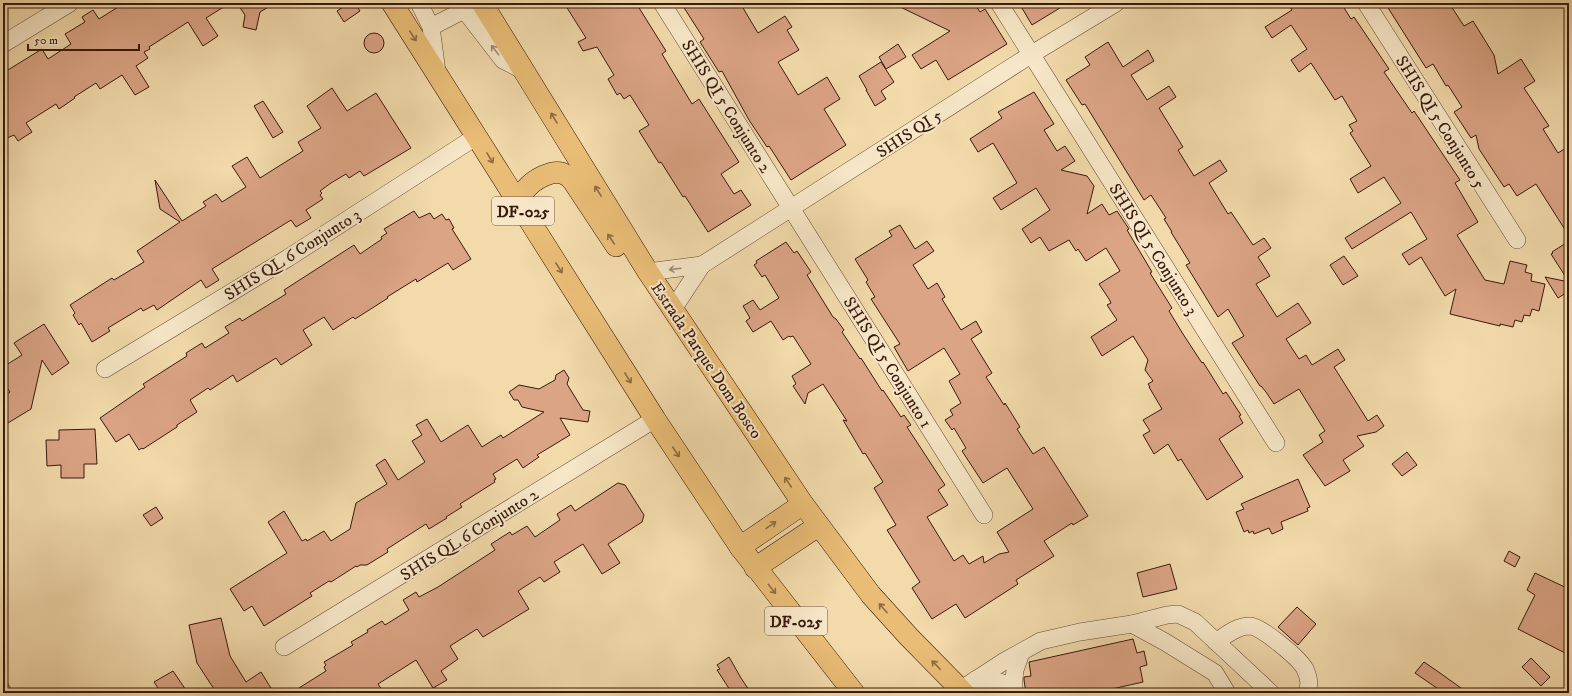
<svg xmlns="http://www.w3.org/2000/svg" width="1572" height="696" font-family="'IM FELL DW Pica',serif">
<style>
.green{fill:#bfbe85;stroke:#7c6c49}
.building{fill:#dba485;stroke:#38190d}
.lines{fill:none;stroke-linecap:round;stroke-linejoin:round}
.minor-casing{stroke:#664934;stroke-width:18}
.major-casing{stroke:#38190d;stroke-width:22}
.minor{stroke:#f7e7c8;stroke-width:17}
.major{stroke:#e9bd76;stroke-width:21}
.oneway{stroke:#906b42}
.oneway2{stroke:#a18a74}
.labels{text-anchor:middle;stroke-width:4;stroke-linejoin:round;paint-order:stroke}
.shield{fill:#f7e7c8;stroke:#715745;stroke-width:1}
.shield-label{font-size:16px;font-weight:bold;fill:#38190d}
.street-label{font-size:17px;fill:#38190d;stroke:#f7e7c8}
</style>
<rect width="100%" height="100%" fill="#f2daab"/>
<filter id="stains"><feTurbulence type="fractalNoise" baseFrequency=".005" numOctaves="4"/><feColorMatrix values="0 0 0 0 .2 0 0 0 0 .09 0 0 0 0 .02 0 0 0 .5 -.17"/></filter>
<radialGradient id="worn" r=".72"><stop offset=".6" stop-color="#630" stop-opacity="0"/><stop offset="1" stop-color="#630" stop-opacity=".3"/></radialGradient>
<polygon class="green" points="3,676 14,693 3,693"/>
<g class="building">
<polygon points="119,3 230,3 206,18 218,36 203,46 188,22 149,47 150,49 144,52 148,58 136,66 149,87 135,95 122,75 100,89 96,83 74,97 75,98 59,109 56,104 26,123 32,132 18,141 14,135 3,140 3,73 42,49 48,59 71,44 65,34 85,22 82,17 93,10 99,19 118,7"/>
<polygon points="237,3 275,3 260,12 256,30 243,27 245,15"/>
<polygon points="349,3 355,3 360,11 344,22 337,11"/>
<polygon points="564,3 636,3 666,51 662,54 692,104 699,99 739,162 721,174 734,194 741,190 751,205 708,232 685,196 683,197 661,162 659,163 639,131 649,125 630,95 624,99 620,93 617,95 608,79 614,75 597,47 583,51 578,42 586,38"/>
<polygon points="681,3 740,3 758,33 785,16 792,27 787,30 799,50 778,62 798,95 827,77 840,99 824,109 846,145 791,180 769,146 767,147 749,120 722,71 719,72 700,42 704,39"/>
<polygon points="892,3 974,3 980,12 985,9 1007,44 948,80 936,60 921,69 912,55 950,31"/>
<polygon points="1019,3 1068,3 1032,25"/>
<polygon points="1288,3 1341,3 1351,19 1354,17 1389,69 1384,72 1412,113 1414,111 1460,180 1455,183 1478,222 1457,235 1485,280 1504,284 1510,261 1527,265 1525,272 1532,274 1531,281 1545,284 1539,311 1532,309 1530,316 1524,315 1522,322 1515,320 1513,327 1500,324 1500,326 1450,314 1456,289 1445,296 1421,257 1409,265 1402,254 1427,239 1411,212 1352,249 1345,238 1401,203 1384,177 1358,193 1350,179 1371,166 1350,133 1353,131 1349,125 1357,121 1342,96 1335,100 1311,63 1299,72 1291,60 1307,49 1291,25 1272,38 1265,27 1292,10"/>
<polygon points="1385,3 1449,3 1464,26 1473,21 1494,55 1498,74 1521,59 1535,81 1524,88 1549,126 1543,129 1558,153 1569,146 1569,236 1536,184 1517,196 1509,184 1504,187 1479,149 1476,135 1471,138 1454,112 1462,107 1448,85 1446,86 1433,64 1426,68"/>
<circle cx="374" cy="43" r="10"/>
<polygon points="1108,42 1123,67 1148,50 1154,61 1131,75 1147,100 1169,86 1176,97 1159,108 1183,147 1178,150 1194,176 1220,160 1227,171 1209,183 1228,214 1231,212 1253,245 1264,238 1271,248 1258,257 1270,276 1256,284 1277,317 1298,303 1311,323 1286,339 1299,359 1306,355 1312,365 1338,349 1345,360 1334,367 1368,421 1377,415 1384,426 1376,432 1357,436 1364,446 1343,460 1350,471 1325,486 1303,455 1323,442 1319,435 1325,431 1299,389 1274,404 1266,392 1261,386 1260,386 1232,343 1244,336 1228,309 1218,317 1186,265 1190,263 1171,232 1172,232 1164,219 1166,218 1151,195 1144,200 1085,104 1082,105 1066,80 1090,65 1085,57"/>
<polygon points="898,44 906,57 886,69 879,57"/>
<polygon points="881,62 894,82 881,91 886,99 875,106 866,90 867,90 859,76"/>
<polygon points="332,88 347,111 376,93 411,148 364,176 360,171 349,178 346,174 331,183 320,191 322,193 320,195 323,199 306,210 311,218 296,227 291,220 212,269 219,280 206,288 201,280 157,310 154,305 143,311 141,308 108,328 110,331 92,342 81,323 79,325 73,315 75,313 70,305 112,278 114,280 144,262 137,251 180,222 160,209 155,180 182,221 206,206 203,202 216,194 222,202 246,187 232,166 247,157 260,178 303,151 298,142 321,128 307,106"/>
<polygon points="1034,92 1054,124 1044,130 1057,151 1065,146 1075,161 1061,170 1087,176 1094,186 1087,214 1102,204 1109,215 1117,211 1129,229 1127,230 1152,272 1150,273 1172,308 1169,311 1183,334 1202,363 1203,362 1223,394 1226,392 1241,415 1239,416 1243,423 1219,439 1243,477 1207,500 1181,459 1178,461 1168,444 1154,454 1143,435 1150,431 1143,420 1162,409 1149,387 1150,387 1148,384 1153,381 1145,370 1148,360 1133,336 1102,356 1091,337 1117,320 1107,305 1111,303 1109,299 1099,284 1120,271 1106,248 1086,261 1078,249 1076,251 1069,240 1049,251 1040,237 1031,243 1022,229 1050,210 1036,188 1001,210 993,198 1017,183 993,143 978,152 970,139 1002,118 998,112"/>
<polygon points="263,101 283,132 273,138 254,106"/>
<polygon points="414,211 419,218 430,213 434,219 442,214 446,220 449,219 454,228 452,229 471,259 453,270 448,263 417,282 416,279 387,297 388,298 355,319 353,317 333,330 324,317 303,330 312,345 281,365 276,358 237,382 233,375 210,390 208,388 190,400 197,412 177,425 177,427 143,449 142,448 139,450 129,434 116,442 100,418 145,387 143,384 187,356 186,353 202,343 205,348 229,333 225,327 240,318 242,321 286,294 284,290 354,245 360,254 382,239 381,237 387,233 384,229"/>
<polygon points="900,225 915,249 927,241 934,251 913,265 928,289 937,283 945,297 942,299 961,330 976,321 982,332 971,339 992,373 986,377 1004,405 1005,403 1020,427 1017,429 1033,454 1044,447 1088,516 1073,525 1072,523 1044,541 1054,556 1016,580 1018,584 965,618 956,604 932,619 912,588 920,582 887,530 896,525 874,488 883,482 865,453 863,454 843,420 847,421 823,384 808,393 805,404 793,386 796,384 792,376 811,364 793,336 790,337 789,336 783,340 771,321 753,332 746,321 750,318 743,306 753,300 760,310 779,298 765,275 762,277 754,265 757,263 756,261 786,242 794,253 797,251 811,272 807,275 833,317 836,319 844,330 842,332 860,359 861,358 882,391 883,390 901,417 904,415 911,425 907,427 945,485 938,490 948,505 927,517 954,561 963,555 969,564 983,556 984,563 999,554 1009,552 997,532 1033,509 1007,468 983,483 962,451 966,448 954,428 952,430 945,420 953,415 950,410 961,403 949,381 960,374 944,348 908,371 894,347 900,344 871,299 875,297 866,282 868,280 855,259 892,236 889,231"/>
<polygon points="1569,241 1569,291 1558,298 1545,277 1569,282 1551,254 1553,253 1552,252"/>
<polygon points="1344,256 1358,276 1343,285 1330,265"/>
<polygon points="44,324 69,363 52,375 42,360 31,409 3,426 3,397 10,392 3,382 3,367 22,355 14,343"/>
<polygon points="564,370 569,378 567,384 583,410 590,411 588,422 560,418 570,435 537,455 539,457 523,468 517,459 493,474 496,479 494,480 495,482 460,504 462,507 446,517 447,518 429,529 426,524 387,549 388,552 367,565 360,565 357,567 356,566 331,582 329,581 310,593 312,596 264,626 252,606 244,611 230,589 287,553 268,522 284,511 302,541 306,539 307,541 324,531 331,541 350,529 356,503 387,484 376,465 385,459 398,480 425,462 412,441 422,435 416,425 427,419 441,442 468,425 482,447 501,435 503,438 544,412 522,407 518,400 514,400 509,392 519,385 539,389 555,380 556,375"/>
<polygon points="95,429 97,464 84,464 84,478 61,478 61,465 47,466 46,440 59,440 59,430"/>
<polygon points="1407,452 1417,465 1402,476 1392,464"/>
<polygon points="1298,479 1310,507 1307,508 1308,511 1281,522 1283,529 1272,534 1269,528 1254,534 1253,531 1249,533 1248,530 1244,532 1236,512 1244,509 1241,504"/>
<polygon points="618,483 625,485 644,515 642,522 608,544 620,563 602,574 583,544 554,562 560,572 544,582 540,577 518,591 529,609 483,637 477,629 450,646 458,659 441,671 447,680 433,688 416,660 378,684 384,693 291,693 326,671 324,667 326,665 324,662 353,645 351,642 368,632 367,630 382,621 385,625 409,610 403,600 416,592 419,597 438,587 495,550 491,544 510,532 512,535 527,526 535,537 560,520 557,514 571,505 575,511"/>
<polygon points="156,507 163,518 151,526 143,515"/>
<polygon points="1509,551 1520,557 1515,567 1504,561"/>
<polygon points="1170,564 1177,589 1143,597 1137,573"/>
<polygon points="1535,573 1569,589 1569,655 1518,629 1535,595 1527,590"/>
<polygon points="1297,607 1316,624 1298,645 1278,627"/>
<polygon points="221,618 230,656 246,682 261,672 274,693 218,693 212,686 197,663 189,625"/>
<polygon points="1133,639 1137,653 1144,651 1147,665 1140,667 1143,682 1094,693 1026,693 1024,680 1024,677 1031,676 1029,662"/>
<polygon points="729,657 741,678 751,693 732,693 717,670 720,669 717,665"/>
<polygon points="1531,658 1550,677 1541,686 1522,667"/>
<polygon points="1424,662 1440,673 1468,693 1444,693 1415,673"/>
<polygon points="173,671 188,693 156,693 158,688 154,682"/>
</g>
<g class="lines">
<defs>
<g id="minor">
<polyline points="419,3 431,27 437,72"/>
<polyline points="459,3 503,60 526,72"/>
<polyline points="662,3 984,515"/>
<polyline points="999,3 1276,443"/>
<polyline points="1366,3 1517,240"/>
<polyline points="431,27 464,10"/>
<polyline points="3,44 70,3"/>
<polyline points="648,272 702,265"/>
<polyline points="673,309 702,265 1032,54 1116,3"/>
<polyline points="105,369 288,258 477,136"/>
<polyline points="1132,624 1165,642 1215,673 1227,693"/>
<path d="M 1216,642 C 1226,635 1237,626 1250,626 C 1262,627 1299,658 1305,669 C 1309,678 1310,684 1307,693"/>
<polyline points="284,647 655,419"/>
<path d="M 975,680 C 989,680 1008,680 1016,693"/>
<polyline points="1013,688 1015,670 1021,653"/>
<polyline points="960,690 1003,662 1041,641 1080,632 1132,624 1167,615 1178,614 1195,622 1271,693"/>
</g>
<g id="major">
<polyline points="392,3 655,419 740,547 854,693"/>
<polyline points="482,3 648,272 803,504 871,595 909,637 964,693"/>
<path d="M 518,204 C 520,199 522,194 525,190 C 533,180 554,167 566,175 C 569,176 571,179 573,181 L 616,246"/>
<polyline points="740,547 803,504"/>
<polyline points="755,568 818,526"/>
</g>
</defs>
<use href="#minor" class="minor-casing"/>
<use href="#major" class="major-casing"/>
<use href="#minor" class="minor"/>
<use href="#major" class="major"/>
</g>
<defs><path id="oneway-shaft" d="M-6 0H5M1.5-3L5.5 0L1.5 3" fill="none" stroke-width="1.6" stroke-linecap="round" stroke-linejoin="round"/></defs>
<g class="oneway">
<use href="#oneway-shaft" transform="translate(413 36) rotate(57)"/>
<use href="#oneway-shaft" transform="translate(554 118) rotate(-121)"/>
<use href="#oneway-shaft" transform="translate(490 158) rotate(59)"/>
<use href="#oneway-shaft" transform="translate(598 191) rotate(-122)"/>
<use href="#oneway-shaft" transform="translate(611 239) rotate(-123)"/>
<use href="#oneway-shaft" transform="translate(559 268) rotate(58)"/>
<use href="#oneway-shaft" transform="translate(628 378) rotate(58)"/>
<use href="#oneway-shaft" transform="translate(676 452) rotate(56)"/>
<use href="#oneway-shaft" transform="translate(788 482) rotate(-124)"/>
<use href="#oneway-shaft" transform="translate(771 525) rotate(-35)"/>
<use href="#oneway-shaft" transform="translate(772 589) rotate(52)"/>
<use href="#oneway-shaft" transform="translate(883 608) rotate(-131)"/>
<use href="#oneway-shaft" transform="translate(936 665) rotate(-134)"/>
</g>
<g class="oneway2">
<use href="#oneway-shaft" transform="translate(495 50) rotate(-128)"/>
<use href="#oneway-shaft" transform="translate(675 269) rotate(173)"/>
</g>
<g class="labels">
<g class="shield">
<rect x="492" y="197" width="62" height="28" rx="3"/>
<rect x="765" y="607" width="62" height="28" rx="3"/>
</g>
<g class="shield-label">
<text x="523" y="217">DF-025</text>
<text x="796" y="627">DF-025</text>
</g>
<g class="street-label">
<text transform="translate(727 106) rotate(58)" y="6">SHIS QI 5 Conjunto 2</text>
<text transform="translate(1441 122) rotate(58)" y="6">SHIS QI 5 Conjunto 5</text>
<text transform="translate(909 133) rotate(-33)" y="6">SHIS QI 5</text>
<text transform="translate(1154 249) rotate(58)" y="6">SHIS QI 5 Conjunto 3</text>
<text transform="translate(292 254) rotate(-32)" y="6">SHIS QL 6 Conjunto 3</text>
<text transform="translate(707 360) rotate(56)" y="6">Estrada Parque Dom Bosco</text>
<text transform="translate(888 362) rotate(58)" y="6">SHIS QI 5 Conjunto 1</text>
<text transform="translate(469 534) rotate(-32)" y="6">SHIS QL 6 Conjunto 2</text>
</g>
</g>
<rect width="1572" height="696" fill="none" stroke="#f2daab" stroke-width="16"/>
<rect x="4" y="4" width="1564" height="688" fill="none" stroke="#38190d" stroke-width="2"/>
<rect x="8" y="8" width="1556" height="680" fill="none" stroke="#38190d"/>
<path d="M28 44v6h111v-6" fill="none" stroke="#38190d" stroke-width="2"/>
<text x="34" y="44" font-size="12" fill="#38190d" stroke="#f7e7c8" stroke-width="3" paint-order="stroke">50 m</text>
<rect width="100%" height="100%" filter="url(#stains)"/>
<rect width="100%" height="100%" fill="url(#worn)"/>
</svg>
